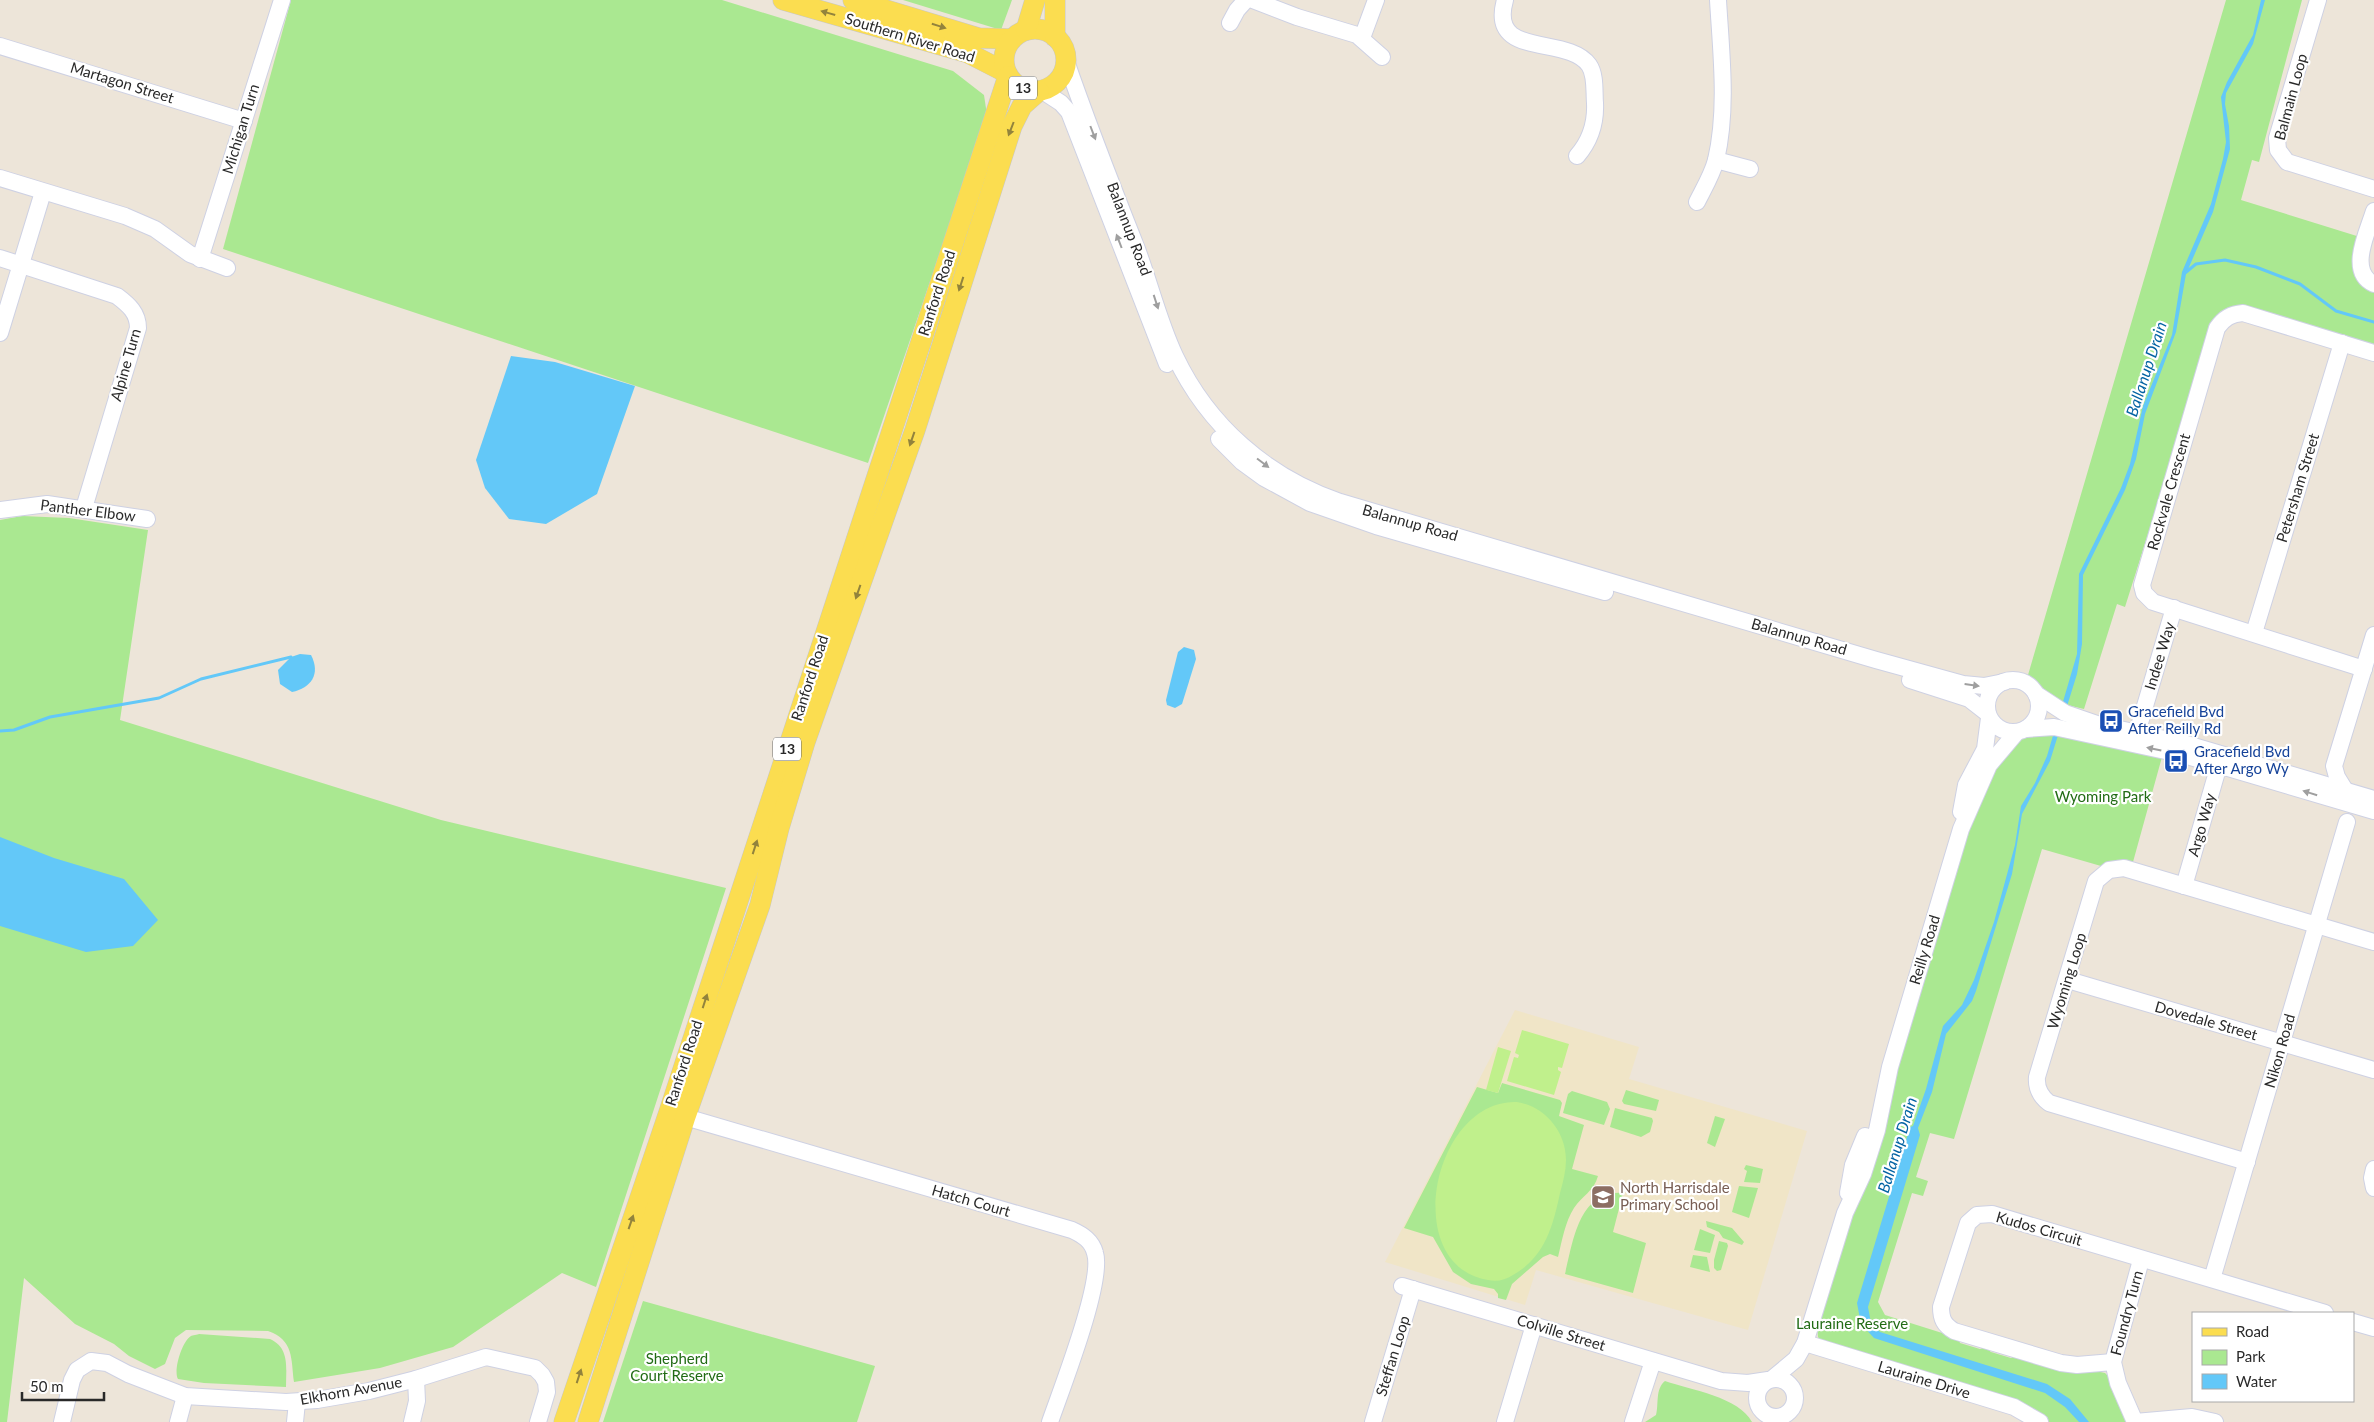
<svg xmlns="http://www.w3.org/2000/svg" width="2374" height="1422" font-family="Lato,sans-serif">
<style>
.education{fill:#f0e5c7}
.green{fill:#aae891}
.pitch{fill:#c0f08c}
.water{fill:#63c8f8}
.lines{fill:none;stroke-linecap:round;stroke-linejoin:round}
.stream{stroke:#63c8f8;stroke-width:3}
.minor-casing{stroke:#ced1e3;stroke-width:18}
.major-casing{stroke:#c7c7c7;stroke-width:21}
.minor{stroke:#fff;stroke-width:16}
.major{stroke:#fbdd50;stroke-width:20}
.oneway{fill:#92833c}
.oneway2{fill:#9f9f9f}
.labels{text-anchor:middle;stroke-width:4.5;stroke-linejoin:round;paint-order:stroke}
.shield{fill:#fff;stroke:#696969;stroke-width:1}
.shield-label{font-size:14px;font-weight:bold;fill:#292929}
.street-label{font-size:15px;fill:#292929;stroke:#fff}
.transit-label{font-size:15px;fill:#164399;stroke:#fff;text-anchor:start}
.park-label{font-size:15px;fill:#216b14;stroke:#fff}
.education-label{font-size:15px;fill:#785e54;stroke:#fff;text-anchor:start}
.water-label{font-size:16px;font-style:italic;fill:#0363a3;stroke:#fff}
</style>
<rect width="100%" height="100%" fill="#ede5d9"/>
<polygon class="education" points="1515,1010 1639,1047 1629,1079 1807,1131 1748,1330 1536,1270 1525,1305 1385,1262"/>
<g class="green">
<polygon points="291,0 722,0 953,71 984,95 987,115 868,463 223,249"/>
<polygon points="903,0 1012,0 1001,30"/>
<path d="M 2226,0 L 2302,0 L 2259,162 L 2252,160 L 2241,200 L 2360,237 C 2352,263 2347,276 2374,290 L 2374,347 L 2240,306 L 2221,311 L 2216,318 L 2125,607 L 2117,604 L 2084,709 L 2063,704 L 2051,697 L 2028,675 Z"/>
<path d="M 22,516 L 69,518 L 148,530 L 120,720 L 441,820 L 726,888 L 596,1287 L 562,1273 L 453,1347 L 380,1368 L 294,1382 C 291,1359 294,1340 268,1331 L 186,1330 L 175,1338 L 165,1364 L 155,1369 L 129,1356 L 114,1344 L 75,1324 L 24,1278 L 7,1422 L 0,1422 L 0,520 Z"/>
<path d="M 2040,731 L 2162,757 L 2133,862 C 2123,867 2111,862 2101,866 L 2042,849 L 1954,1139 L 1930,1133 L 1916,1177 L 1928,1181 L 1923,1196 L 1912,1193 L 1878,1302 L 1885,1315 L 1958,1338 L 1960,1343 L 1980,1349 L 1985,1347 L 1991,1352 L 2011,1358 L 2016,1355 L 2105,1373 L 2109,1377 L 2127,1422 L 2044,1422 L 1822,1343 L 1818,1337 L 1817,1327 L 1982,785 L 2019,738 Z"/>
<path d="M 1502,1083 L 1560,1100 L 1562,1103 L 1559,1116 L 1584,1125 L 1572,1169 L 1598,1176 C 1594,1191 1582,1196 1574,1208 C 1565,1222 1562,1241 1558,1257 L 1550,1254 L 1543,1257 L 1512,1284 L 1506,1300 L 1498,1298 L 1498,1294 L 1494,1289 L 1471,1284 L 1453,1272 L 1433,1237 L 1404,1228 L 1477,1087 L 1498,1093 Z"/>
<polygon points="1626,1090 1659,1100 1656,1111 1624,1104 1622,1101"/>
<polygon points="1572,1091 1607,1102 1610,1109 1604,1125 1563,1113 1568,1094"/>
<polygon points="1615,1108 1652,1118 1653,1121 1650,1132 1641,1137 1610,1127"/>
<polygon points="1715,1116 1725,1119 1715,1147 1707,1143"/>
<polygon points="1746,1165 1763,1169 1760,1183 1744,1182 1747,1171 1744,1169"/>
<polygon points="1739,1186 1758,1188 1749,1218 1732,1212"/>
<path d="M 1623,1193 L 1613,1232 L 1646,1243 L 1633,1293 L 1565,1274 C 1573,1242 1579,1189 1623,1193 Z"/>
<polygon points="1706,1221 1732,1228 1744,1242 1742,1245 1723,1238 1719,1232 1707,1227"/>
<polygon points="1700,1229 1715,1235 1710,1253 1694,1250"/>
<polygon points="1719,1241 1727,1243 1728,1246 1721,1270 1717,1271 1714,1268 1714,1260"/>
<polygon points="1693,1255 1707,1257 1710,1272 1690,1267"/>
<polygon points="643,1301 875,1366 857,1422 603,1422"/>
<path d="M 199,1334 L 270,1339 C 290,1348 286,1368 286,1387 L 204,1383 L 178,1379 C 173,1371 182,1341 191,1336 C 192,1335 198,1335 199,1334 Z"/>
<path d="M 1665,1381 C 1691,1390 1739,1397 1752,1422 L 1645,1422 L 1656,1415 C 1659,1404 1655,1389 1665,1381 Z"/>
</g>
<g class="pitch">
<polygon points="1522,1030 1569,1044 1562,1068 1558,1067 1558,1070 1561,1072 1554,1095 1507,1081 1514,1057 1518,1058 1519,1055 1515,1053"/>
<polygon points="1498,1047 1511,1051 1498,1093 1486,1090"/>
<path d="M 1517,1102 C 1544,1106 1566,1131 1566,1160 C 1566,1171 1563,1182 1560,1193 C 1553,1226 1545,1257 1513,1275 C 1505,1280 1497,1282 1488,1280 C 1399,1265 1433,1099 1517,1102 Z"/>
</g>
<g class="water">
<polygon points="2261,0 2265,0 2253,44 2226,93 2225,104 2229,126 2230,149 2213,212 2186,274 2176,332 2145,414 2136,459 2125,490 2083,575 2082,644 2077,674 2050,761 2022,814 2012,874 1976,991 1972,1001 1946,1034 1932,1092 1918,1128 1920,1135 1868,1307 1871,1323 1880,1332 2047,1384 2070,1399 2089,1422 2079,1422 2065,1407 2045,1393 1874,1338 1861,1324 1857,1303 1910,1127 1913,1126 1926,1089 1943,1026 1962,1005 1974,980 1994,922 2015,845 2021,806 2035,783 2047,756 2077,654 2079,574 2121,488 2130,464 2143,406 2172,335 2182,272 2211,204 2223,159 2226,142 2221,97 2227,82 2253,35"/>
<polygon points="511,356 555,362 635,386 597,494 546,524 509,519 485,488 476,460"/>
<polygon points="1184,647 1194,650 1196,659 1182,704 1175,708 1167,705 1166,700 1178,652"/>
<path d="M 300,654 L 311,655 C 321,674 311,688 292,692 L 280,684 L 278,670 L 291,657 Z"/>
<polygon points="0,837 54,858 124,879 158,920 133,946 86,952 0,926"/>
</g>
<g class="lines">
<g class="stream">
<polyline points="2185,273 2196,264 2225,260 2256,267 2300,284 2336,311 2374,322"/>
<polyline points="0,731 14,730 50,717 159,698 201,679 291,657"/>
</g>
<defs>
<g id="minor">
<polyline points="1253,0 1297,17 1357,35 1382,57"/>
<path d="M 1505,0 C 1488,60 1567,34 1589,65 C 1596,75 1594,92 1595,103 C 1596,124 1590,141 1577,156"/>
<polyline points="2318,0 2277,138 2278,150 2287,162 2374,189"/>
<polyline points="1230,23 1237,10 1246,0"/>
<polyline points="1362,38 1376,0"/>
<polyline points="0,46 244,121"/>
<path d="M 1065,58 C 1087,122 1112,186 1137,249 C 1150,284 1159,322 1175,356 C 1208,426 1267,477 1340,502 L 1876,660 L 1963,684 L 1984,686 L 2004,682"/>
<polyline points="1041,90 1061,103 1069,112 1167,364"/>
<polyline points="1716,160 1750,169"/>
<polyline points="0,178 125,216 155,229 190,254 227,268"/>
<path d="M 1697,202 C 1704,188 1712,175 1716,160 C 1728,108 1721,52 1718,0"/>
<path d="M 2374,211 C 2368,231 2347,272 2374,284"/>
<path d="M 0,258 L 117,296 C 129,305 138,313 138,328 L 84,508"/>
<polyline points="200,259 282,0"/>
<polyline points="0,333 43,192"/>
<polyline points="1219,439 1242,462 1264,478 1310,503 1376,526 1605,592"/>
<polyline points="0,510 47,504 147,519"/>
<polyline points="2254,633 2342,343"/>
<path d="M 2364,669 L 2153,602 L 2144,593 L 2142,585 L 2217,328 C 2224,318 2231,314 2243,313 L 2374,353"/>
<circle cx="2013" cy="706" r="26"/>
<polyline points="1910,680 1969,699 1987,713"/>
<polyline points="2036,694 2065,713 2097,724 2183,743 2374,799"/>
<polyline points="2026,729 2054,727 2184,755 2374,811"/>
<polyline points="2137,733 2174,608"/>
<polyline points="2345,790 2337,777 2334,766 2374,635"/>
<polyline points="1961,812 1966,785 1985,749 1989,718"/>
<polyline points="2184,886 2219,765"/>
<polyline points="2068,980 2374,1070"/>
<path d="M 675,1114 L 1072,1230 C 1083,1235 1092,1241 1095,1253 C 1104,1281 1061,1390 1050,1422"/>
<path d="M 2247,1162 L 2049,1103 C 2040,1096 2036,1088 2037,1077 L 2096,881 L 2109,870 L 2124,868 L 2374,942"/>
<polyline points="2374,1169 2372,1178 2374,1188"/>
<polyline points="1848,1193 1853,1165 1865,1136"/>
<polyline points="2212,1279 2347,822"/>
<polyline points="1402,1286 1721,1381 1748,1383 1768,1380"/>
<polyline points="2353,1322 2374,1328"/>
<polyline points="1805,1343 2014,1407 2040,1422"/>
<path d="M 2113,1362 L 2077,1365 L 2061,1363 L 1954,1331 C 1944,1325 1941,1319 1941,1307 L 1968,1223 L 1977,1215 L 1992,1214 L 2325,1313"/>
<circle cx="1776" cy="1398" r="19"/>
<polyline points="1772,1379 1796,1359 1805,1343 1845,1213 1863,1174 1877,1130 1890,1067 1961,829 1989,765 2016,733"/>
<polyline points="62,1422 72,1380 77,1370 91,1361 107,1363 128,1374 185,1396 286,1402 317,1400 369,1391 416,1379 486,1357 535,1368 542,1375 546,1382 547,1392 538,1422"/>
<polyline points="178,1422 185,1396"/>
<polyline points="295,1422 297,1402"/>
<polyline points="412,1422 417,1401 416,1379"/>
<polyline points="1373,1422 1413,1289"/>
<polyline points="1505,1422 1534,1325"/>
<polyline points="1633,1422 1653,1361"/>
<polyline points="2135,1422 2118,1383 2113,1362 2141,1260"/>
<polyline points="2135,1422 2192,1417 2215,1422"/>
</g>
<g id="major">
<polyline points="783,0 968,53 1007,73"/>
<polyline points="853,0 979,38 1012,39"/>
<circle cx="1035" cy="60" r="31"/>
<polyline points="1026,30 1035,0"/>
<polyline points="1055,37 1055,0"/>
<polyline points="564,1422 669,1112 1008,76"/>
<polyline points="588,1422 685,1118 760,905 779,828 805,742 915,430 1012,126 1022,106 1039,91"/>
</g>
</defs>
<use href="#minor" class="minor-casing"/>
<use href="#major" class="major-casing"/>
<use href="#minor" class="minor"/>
<use href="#major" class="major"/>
</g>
<defs><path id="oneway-solid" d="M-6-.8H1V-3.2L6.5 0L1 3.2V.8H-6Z" transform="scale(1.25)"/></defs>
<g class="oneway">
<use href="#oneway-solid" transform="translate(828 13) rotate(-164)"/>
<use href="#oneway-solid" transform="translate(939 26) rotate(17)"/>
<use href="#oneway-solid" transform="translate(1011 129) rotate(111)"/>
<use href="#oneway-solid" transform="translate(961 284) rotate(108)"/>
<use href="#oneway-solid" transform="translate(912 439) rotate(109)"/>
<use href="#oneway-solid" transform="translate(858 592) rotate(109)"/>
<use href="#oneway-solid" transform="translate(755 847) rotate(-72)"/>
<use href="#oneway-solid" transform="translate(705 1001) rotate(-72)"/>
<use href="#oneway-solid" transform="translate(631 1222) rotate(-71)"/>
<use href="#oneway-solid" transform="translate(579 1376) rotate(-72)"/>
</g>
<g class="oneway2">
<use href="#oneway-solid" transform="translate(1093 133) rotate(69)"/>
<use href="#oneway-solid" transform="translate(1119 241) rotate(-111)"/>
<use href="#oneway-solid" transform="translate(1156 302) rotate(72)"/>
<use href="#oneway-solid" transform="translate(1263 463) rotate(37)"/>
<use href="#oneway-solid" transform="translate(1972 685) rotate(8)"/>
<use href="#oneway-solid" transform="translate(2154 749) rotate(-168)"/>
<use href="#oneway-solid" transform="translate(2310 793) rotate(-163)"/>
</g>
<defs>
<symbol id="bus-square" viewBox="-11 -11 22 22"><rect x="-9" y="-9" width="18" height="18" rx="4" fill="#1a4fb4" stroke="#fff"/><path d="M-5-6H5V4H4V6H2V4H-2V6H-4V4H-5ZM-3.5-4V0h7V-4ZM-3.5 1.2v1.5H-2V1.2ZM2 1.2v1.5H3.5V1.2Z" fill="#fff"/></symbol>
<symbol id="school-square" viewBox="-11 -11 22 22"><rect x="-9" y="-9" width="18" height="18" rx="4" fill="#8d6e63" stroke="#fff"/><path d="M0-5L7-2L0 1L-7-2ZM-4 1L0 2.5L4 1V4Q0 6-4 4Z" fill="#fff"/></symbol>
</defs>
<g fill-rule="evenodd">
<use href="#bus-square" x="2097" y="707" width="28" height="28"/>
<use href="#bus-square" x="2162" y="747" width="28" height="28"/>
<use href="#school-square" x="1589" y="1183" width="28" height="28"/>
</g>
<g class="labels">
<g class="shield">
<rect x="1009" y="76.5" width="28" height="23" rx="4"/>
<rect x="773" y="737.5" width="28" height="23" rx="4"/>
</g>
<g class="shield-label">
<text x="1023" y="93">13</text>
<text x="787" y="754">13</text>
</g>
<g class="street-label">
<text transform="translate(910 38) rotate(17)" y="5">Southern River Road</text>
<text transform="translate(122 83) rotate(17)" y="5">Martagon Street</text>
<text transform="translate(2291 97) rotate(-75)" y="5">Balmain Loop</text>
<text transform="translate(241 129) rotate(-73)" y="5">Michigan Turn</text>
<text transform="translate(1129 229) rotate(69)" y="5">Balannup Road</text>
<text transform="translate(937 293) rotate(-72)" y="5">Ranford Road</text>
<text transform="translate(126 365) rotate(-74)" y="5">Alpine Turn</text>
<text transform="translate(2298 488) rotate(-73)" y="5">Petersham Street</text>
<text transform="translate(2169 492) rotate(-74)" y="5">Rockvale Crescent</text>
<text transform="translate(88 511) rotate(7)" y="5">Panther Elbow</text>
<text transform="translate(1410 523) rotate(16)" y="5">Balannup Road</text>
<text transform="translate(1799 637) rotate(16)" y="5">Balannup Road</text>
<text transform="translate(2160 656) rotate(-73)" y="5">Indee Way</text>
<text transform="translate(810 678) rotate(-72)" y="5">Ranford Road</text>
<text transform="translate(2202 825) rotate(-74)" y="5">Argo Way</text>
<text transform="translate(1925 950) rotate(-73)" y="5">Reilly Road</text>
<text transform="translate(2067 981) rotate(-73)" y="5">Wyoming Loop</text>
<text transform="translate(2206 1021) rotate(16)" y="5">Dovedale Street</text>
<text transform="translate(2280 1051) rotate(-74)" y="5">Nikon Road</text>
<text transform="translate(684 1063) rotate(-72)" y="5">Ranford Road</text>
<text transform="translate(971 1201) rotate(16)" y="5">Hatch Court</text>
<text transform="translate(2039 1229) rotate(16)" y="5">Kudos Circuit</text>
<text transform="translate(2127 1313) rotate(-75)" y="5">Foundry Turn</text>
<text transform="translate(1561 1333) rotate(17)" y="5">Colville Street</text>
<text transform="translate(1393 1356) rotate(-73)" y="5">Steffan Loop</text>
<text transform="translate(1924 1380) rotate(17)" y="5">Lauraine Drive</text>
<text transform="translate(351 1391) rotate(-10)" y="5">Elkhorn Avenue</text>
</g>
<g class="transit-label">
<text x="2128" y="717">Gracefield Bvd<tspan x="2128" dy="17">After Reilly Rd</tspan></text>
<text x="2194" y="757">Gracefield Bvd<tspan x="2194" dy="17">After Argo Wy</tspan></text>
</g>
<g class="park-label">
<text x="2103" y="802">Wyoming Park</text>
<text x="1852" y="1329">Lauraine Reserve</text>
<text x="677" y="1364">Shepherd<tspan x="677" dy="17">Court Reserve</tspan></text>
</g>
<g class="education-label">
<text x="1620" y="1193">North Harrisdale<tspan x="1620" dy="17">Primary School</tspan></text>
</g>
<g class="water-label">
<text transform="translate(2146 369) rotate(-72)" y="6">Ballanup Drain</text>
<text transform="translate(1897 1145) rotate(-73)" y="6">Ballanup Drain</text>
</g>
</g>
<rect x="2192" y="1312" width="162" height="90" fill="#ffffff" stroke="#a9a9a9"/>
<rect x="2202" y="1328" width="25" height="8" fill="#fbdd50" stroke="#a9a9a9"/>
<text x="2236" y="1337" font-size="15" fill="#292929">Road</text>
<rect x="2202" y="1350" width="25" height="15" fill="#aae891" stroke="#a9a9a9"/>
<text x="2236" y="1362" font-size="15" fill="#292929">Park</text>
<rect x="2202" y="1374" width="25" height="15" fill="#63c8f8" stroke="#a9a9a9"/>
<text x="2236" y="1387" font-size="15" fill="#292929">Water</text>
<path d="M22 1392v8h82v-8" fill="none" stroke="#292929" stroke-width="2.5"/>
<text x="30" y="1392" font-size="15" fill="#292929" stroke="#ffffff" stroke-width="4" paint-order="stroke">50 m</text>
</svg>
